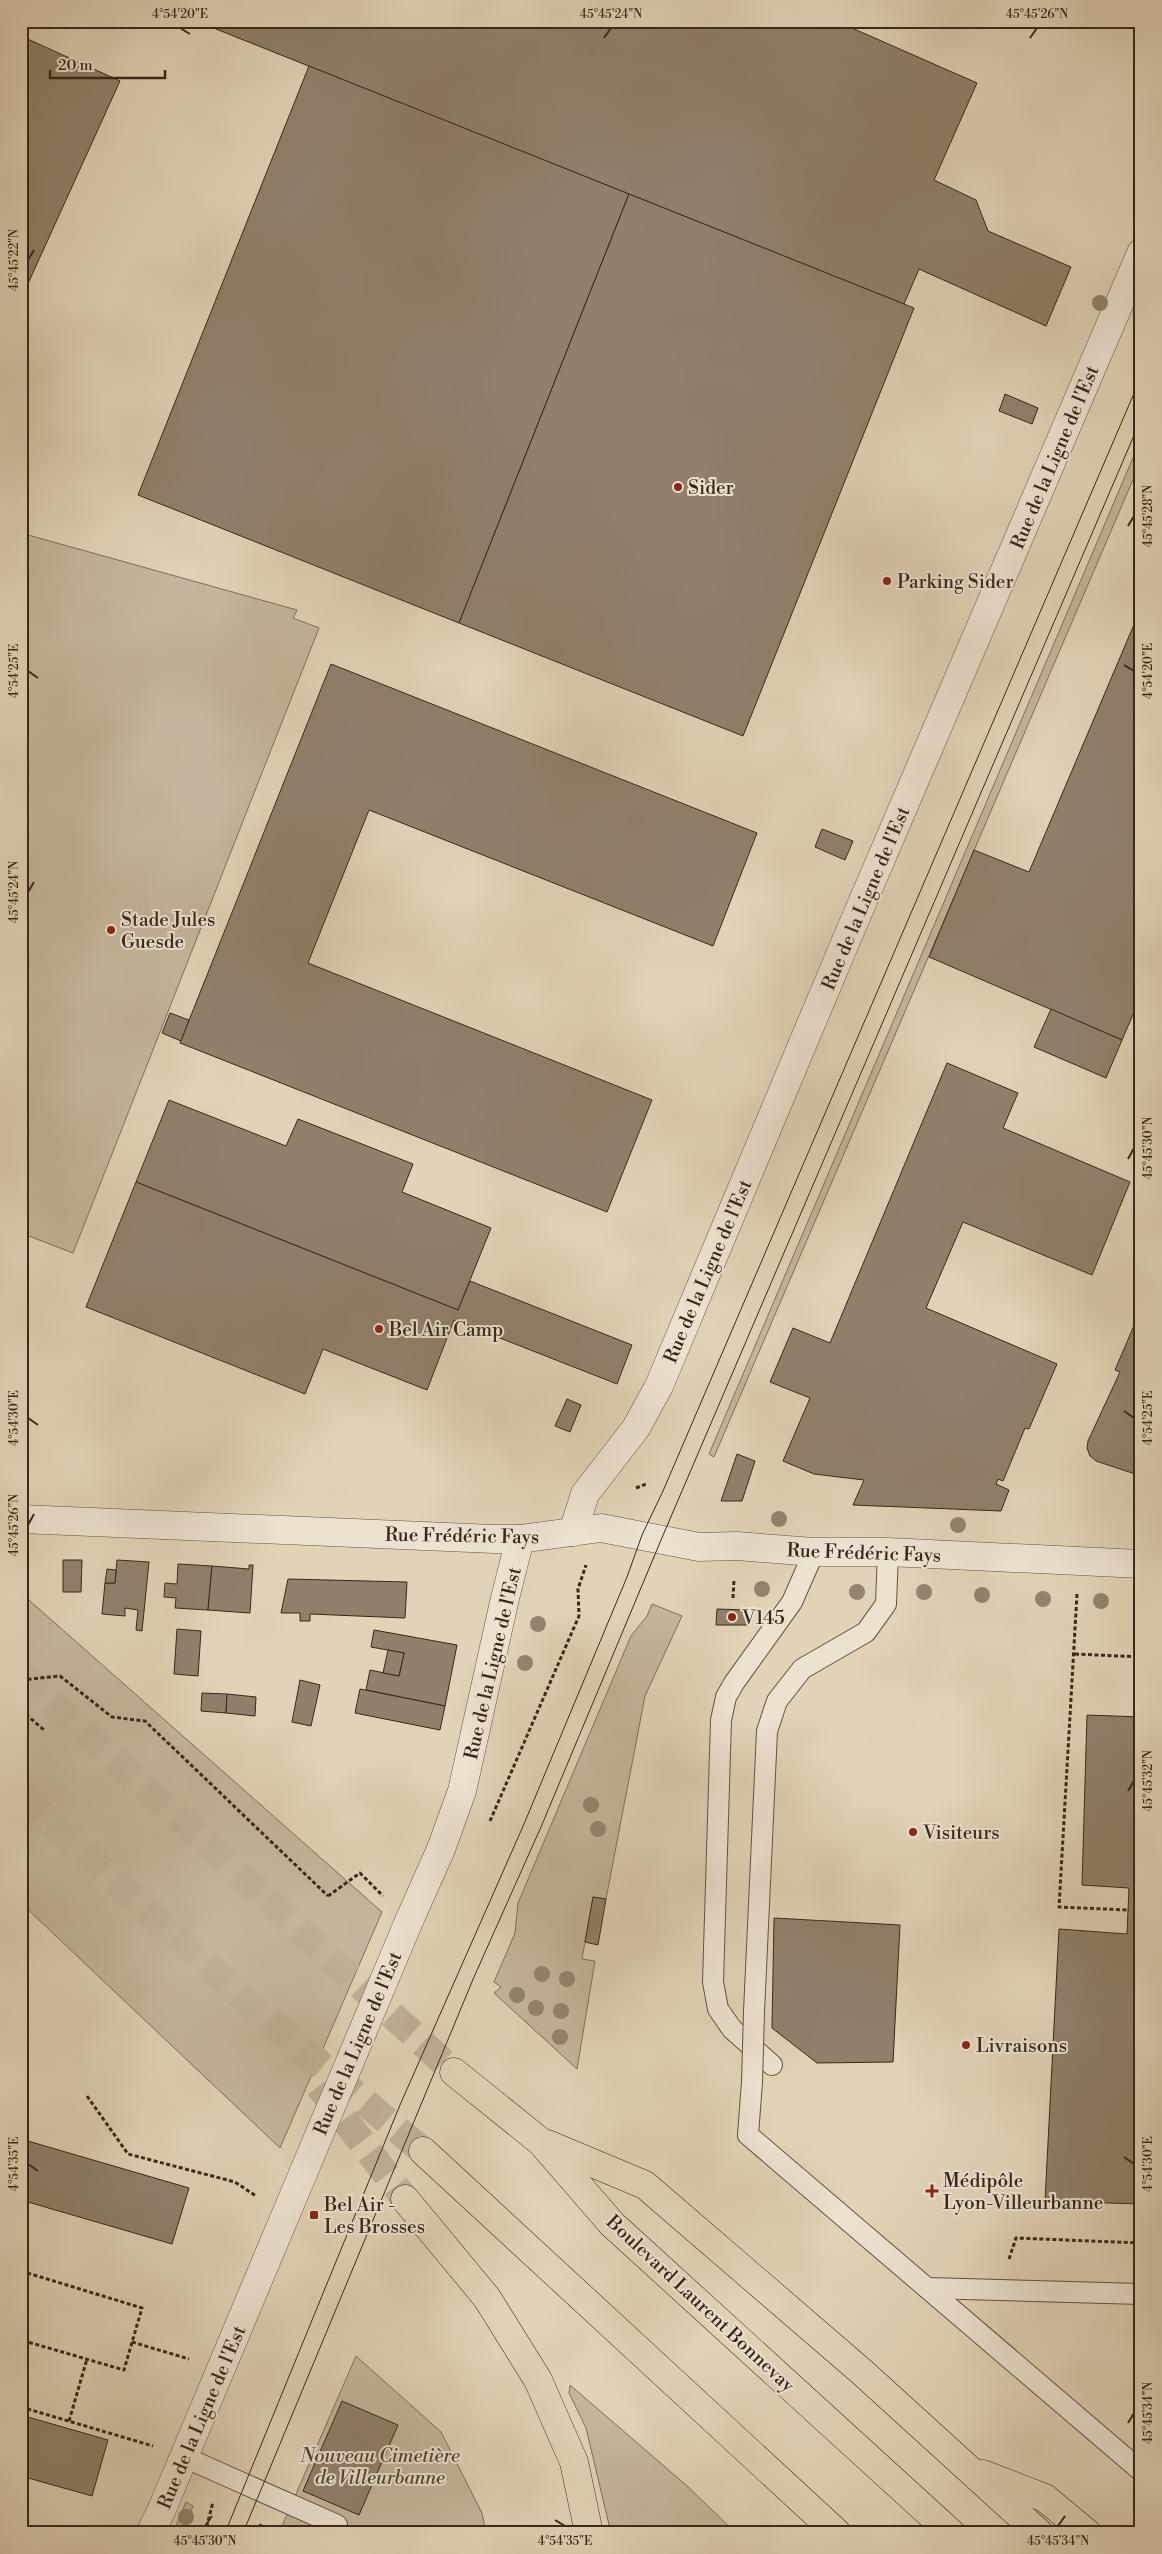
<svg xmlns="http://www.w3.org/2000/svg" width="1162" height="2554" font-family="'Libre Bodoni',serif">
<style>
.green{fill:#c4b69c;stroke:#7e6f5b}
.building{fill:#90816c;stroke:#38281a}
.lines{fill:none;stroke-linecap:round;stroke-linejoin:round}
.trunk-tunnel{stroke:#bfb198;stroke-width:28;stroke-dasharray:28 14;stroke-linecap:butt}
.service-casing{stroke:#625341;stroke-width:22}
.minor-casing{stroke:#625341;stroke-width:29}
.trunk-casing{stroke:#38281a;stroke-width:29}
.path{stroke:#38281a;stroke-width:3;stroke-dasharray:4 2.5;stroke-linecap:butt}
.service{stroke:#ece2d0;stroke-width:20}
.minor{stroke:#ece2d0;stroke-width:28}
.trunk{stroke:#e1d3b7;stroke-width:28}
.tram{stroke:#38281a;stroke-width:1}
.service-bridge-casing{stroke:#625341;stroke-width:22;stroke-linecap:butt}
.minor-bridge-casing{stroke:#625341;stroke-width:29;stroke-linecap:butt}
.path-bridge{stroke:#38281a;stroke-width:3;stroke-dasharray:4 2.5;stroke-linecap:butt}
.service-bridge{stroke:#ece2d0;stroke-width:20}
.minor-bridge{stroke:#ece2d0;stroke-width:28}
.tree{fill:#93846f}
.ticks{fill:none;stroke:#38281a;stroke-width:2}
.poi-dot{fill:#8f2418;stroke:#ece2d0;stroke-width:2}
.labels{text-anchor:middle;stroke-width:4;stroke-linejoin:round;paint-order:stroke}
.street-label{font-size:19px;fill:#38281a;stroke:#ece2d0}
.poi-label{font-size:19px;fill:#38281a;stroke:#ece2d0;text-anchor:start}
.park-label{font-size:19px;font-style:italic;fill:#544434;stroke:#ece2d0}
.neatline{fill:none;stroke:#38281a;stroke-width:2}
.ticks-label{font-size:12px;text-anchor:middle;fill:#38281a}
</style>
<rect width="100%" height="100%" fill="#e1d3b7"/>
<filter id="stains"><feTurbulence type="fractalNoise" baseFrequency=".004" numOctaves="4"/><feColorMatrix values="0 0 0 0 .2 0 0 0 0 .09 0 0 0 0 .02 0 0 0 .5 -.17"/></filter>
<radialGradient id="worn" r=".72"><stop offset=".6" stop-color="#630" stop-opacity="0"/><stop offset="1" stop-color="#630" stop-opacity=".3"/></radialGradient>
<g class="green">
<polygon points="1141,439 1141,461 714,1457 709,1454"/>
<polygon points="21,533 297,610 293,618 319,628 73,1253 21,1233"/>
<polygon points="21,1593 382,1912 280,2148 21,1903"/>
<polygon points="652,1604 682,1616 645,1696 606,1899 593,1897 582,1959 595,1961 577,2069 494,1993 501,1987 494,1982 515,1933 518,1903 631,1636 647,1616"/>
<polygon points="356,2356 441,2432 482,2513 486,2533 279,2533"/>
<polygon points="570,2385 686,2485 736,2533 611,2533 586,2428 569,2393"/>
<polygon points="186,2502 193,2506 182,2533 173,2533"/>
</g>
<g class="building">
<polygon points="196,21 836,21 977,83 934,180 976,200 988,231 1071,267 1046,326 919,269 904,304"/>
<polygon points="21,36 120,81 21,299"/>
<polygon points="309,66 629,194 459,623 138,495"/>
<polygon points="629,194 914,308 743,736 459,623"/>
<polygon points="1005,394 1038,408 1032,424 999,411"/>
<polygon points="1141,608 1141,996 1122,1040 929,957 974,850 1029,872"/>
<polygon points="331,664 757,833 713,946 369,810 308,963 652,1100 607,1212 180,1043"/>
<polygon points="822,829 853,841 845,860 815,847"/>
<polygon points="1051,1009 1122,1040 1106,1078 1034,1047"/>
<polygon points="170,1013 189,1020 181,1041 162,1033"/>
<polygon points="947,1063 1018,1093 1003,1128 1130,1182 1092,1275 963,1222 926,1308 1057,1364 1029,1429 1025,1428 1003,1481 998,1479 996,1484 1009,1490 1001,1511 853,1505 864,1480 814,1474 783,1461 810,1398 770,1382 793,1328 830,1343"/>
<polygon points="169,1100 286,1146 298,1119 413,1164 402,1192 491,1228 458,1310 136,1182"/>
<polygon points="136,1182 458,1310 470,1281 632,1345 617,1384 454,1320 427,1390 323,1349 305,1394 86,1307"/>
<polygon points="1141,1309 1141,1476 1096,1461 1090,1456 1087,1448 1088,1441 1120,1372 1115,1370"/>
<polygon points="567,1399 581,1405 570,1432 555,1426"/>
<polygon points="737,1454 755,1461 742,1501 721,1501"/>
<polygon points="63,1560 82,1560 81,1592 63,1592"/>
<polygon points="117,1560 149,1562 142,1631 136,1630 138,1610 125,1608 125,1616 102,1614 105,1583 115,1583"/>
<polygon points="178,1564 212,1566 208,1610 175,1608 176,1598 164,1597 165,1583 177,1584"/>
<polygon points="249,1565 253,1565 250,1613 208,1610 212,1566 249,1569"/>
<polygon points="107,1569 116,1570 115,1583 105,1583"/>
<polygon points="288,1579 407,1582 405,1618 310,1614 310,1621 300,1621 300,1613 281,1613"/>
<polygon points="717,1609 748,1610 748,1625 716,1625"/>
<polygon points="177,1629 201,1631 198,1676 174,1674"/>
<polygon points="374,1630 457,1645 445,1706 366,1690 370,1670 399,1676 404,1653 371,1647"/>
<polygon points="388,1650 404,1653 399,1676 383,1673"/>
<polygon points="300,1680 320,1685 311,1726 292,1722"/>
<polygon points="360,1689 445,1706 440,1730 355,1713"/>
<polygon points="202,1693 227,1694 226,1713 201,1711"/>
<polygon points="227,1694 256,1697 255,1716 226,1713"/>
<polygon points="1087,1715 1141,1717 1141,2204 1045,2201 1059,1929 1127,1934 1129,1888 1082,1885"/>
<polygon points="593,1897 606,1899 598,1945 585,1942"/>
<polygon points="774,1918 900,1925 893,2062 817,2063 772,2028"/>
<polygon points="21,2139 189,2188 172,2244 21,2200"/>
<polygon points="342,2401 398,2425 359,2515 303,2491"/>
<polygon points="21,2415 108,2440 92,2496 21,2476"/>
</g>
<g class="lines">
<g class="trunk-tunnel">
<polyline points="21,1673 454,2072"/>
<polyline points="21,1795 269,2021 423,2151"/>
<polyline points="319,2086 405,2199"/>
</g>
<defs>
<g id="service">
<polyline points="754,2012 767,1731 777,1701 802,1669 866,1632 886,1604 888,1552"/>
<polyline points="772,2065 732,2029 718,2009 713,1982 721,1720 726,1697 734,1683 792,1602 814,1552"/>
<polyline points="752,2082 748,2135 1141,2471"/>
<polyline points="927,2288 1141,2294"/>
<polyline points="184,2457 337,2525"/>
</g>
<g id="minor">
<polyline points="21,1519 494,1539 520,1539 601,1528 699,1547 737,1546 814,1552 888,1552 1141,1564"/>
<polyline points="573,1532 585,1494 636,1428 659,1386 845,943 1141,253"/>
<polyline points="409,1921 441,1849 462,1791 505,1598 520,1539"/>
<polyline points="150,2533 162,2509 304,2171"/>
</g>
<g id="trunk">
<polyline points="454,2072 541,2142 612,2224 951,2533"/>
<polyline points="547,2144 645,2185 862,2372 1039,2533"/>
<polyline points="423,2151 837,2533"/>
<polyline points="405,2199 487,2298 538,2380 574,2462 589,2533"/>
<polyline points="983,2474 1045,2498 1087,2533"/>
</g>
</defs>
<use href="#service" class="service-casing"/>
<use href="#minor" class="minor-casing"/>
<use href="#trunk" class="trunk-casing"/>
<g class="path">
<polyline points="636,1488 646,1484"/>
<polyline points="1077,1594 1059,1907 1128,1910"/>
<polyline points="733,1598 734,1580"/>
<polyline points="1075,1654 1141,1657"/>
<polyline points="21,1710 44,1730"/>
<polyline points="490,1821 579,1616 578,1589 586,1565"/>
<polyline points="328,1896 360,1873 383,1896"/>
<polyline points="87,2096 128,2154 235,2182 256,2196"/>
<polyline points="1009,2259 1016,2238 1141,2243"/>
<polyline points="21,2271 142,2308 124,2370 21,2340"/>
<polyline points="132,2342 189,2359"/>
<polyline points="21,2407 153,2446"/>
<polyline points="69,2421 87,2359"/>
<polyline points="205,2533 213,2502"/>
<polyline points="257,2533 261,2524"/>
</g>
<use href="#service" class="service"/>
<use href="#minor" class="minor"/>
<use href="#trunk" class="trunk"/>
<g class="tram">
<polyline points="225,2533 400,2105 524,1824 627,1577 642,1535 663,1491 1141,377"/>
<polyline points="243,2533 474,1977 541,1827 661,1540 1141,419"/>
</g>
<defs>
<polyline id="service-bridge" points="752,2082 754,2012"/>
<polyline id="minor-bridge" points="304,2171 409,1921"/>
</defs>
<use href="#service-bridge" class="service-bridge-casing"/>
<use href="#minor-bridge" class="minor-bridge-casing"/>
<polyline class="path-bridge" points="21,1680 60,1676 112,1717 145,1721 328,1896"/>
<use href="#service-bridge" class="service-bridge"/>
<use href="#minor-bridge" class="minor-bridge"/>
</g>
<g class="tree">
<circle cx="1100" cy="303" r="8"/>
<circle cx="779" cy="1519" r="8"/>
<circle cx="958" cy="1525" r="8"/>
<circle cx="762" cy="1589" r="8"/>
<circle cx="857" cy="1592" r="8"/>
<circle cx="924" cy="1592" r="8"/>
<circle cx="982" cy="1595" r="8"/>
<circle cx="1043" cy="1599" r="8"/>
<circle cx="1101" cy="1601" r="8"/>
<circle cx="538" cy="1624" r="8"/>
<circle cx="525" cy="1663" r="8"/>
<circle cx="591" cy="1805" r="8"/>
<circle cx="598" cy="1829" r="8"/>
<circle cx="542" cy="1974" r="8"/>
<circle cx="567" cy="1979" r="8"/>
<circle cx="517" cy="1995" r="8"/>
<circle cx="536" cy="2008" r="8"/>
<circle cx="561" cy="2011" r="8"/>
<circle cx="560" cy="2037" r="8"/>
<circle cx="186" cy="2517" r="8"/>
</g>
<path class="ticks" d="M 180,28 L 190,34M 604,38 L 611,28M 1030,38 L 1037,28M 28,260 L 34,250M 1128,526 L 1134,516M 1124,665 L 1134,671M 28,671 L 38,678M 28,892 L 34,882M 1128,1159 L 1134,1148M 1124,1411 L 1134,1418M 28,1418 L 38,1425M 28,1525 L 34,1514M 1128,1791 L 1134,1781M 1124,2157 L 1134,2164M 28,2164 L 38,2171M 1128,2423 L 1134,2413M 555,2520 L 565,2526M 205,2526 L 212,2516M 1058,2526 L 1065,2516"/>
<g class="poi-dot">
<circle cx="678" cy="487" r="5"/>
<circle cx="887" cy="581" r="5"/>
<circle cx="111" cy="930" r="5"/>
<circle cx="379" cy="1329" r="5"/>
<circle cx="732" cy="1617" r="5"/>
<circle cx="913" cy="1832" r="5"/>
<circle cx="966" cy="2045" r="5"/>
<path d="M929.5 2183.5h5v5h5v5h-5v5h-5v-5h-5v-5h5z"/>
<rect x="309" y="2210" width="10" height="10" rx="2.5"/>
</g>
<g class="labels">
<g class="street-label">
<text transform="translate(1054 457) rotate(-67)" y="7">Rue de la Ligne de l'Est</text>
<text transform="translate(865 898) rotate(-67)" y="7">Rue de la Ligne de l'Est</text>
<text transform="translate(707 1271) rotate(-67)" y="7">Rue de la Ligne de l'Est</text>
<text transform="translate(462 1535) rotate(1)" y="7">Rue Frédéric Fays</text>
<text transform="translate(864 1552) rotate(2)" y="7">Rue Frédéric Fays</text>
<text transform="translate(492 1663) rotate(-77)" y="7">Rue de la Ligne de l'Est</text>
<text transform="translate(357 2043) rotate(-67)" y="7">Rue de la Ligne de l'Est</text>
<text transform="translate(701 2303) rotate(43)" y="7">Boulevard Laurent Bonnevay</text>
<text transform="translate(201 2417) rotate(-67)" y="7">Rue de la Ligne de l'Est</text>
</g>
<g class="poi-label">
<text x="688" y="494">Sider</text>
<text x="897" y="588">Parking Sider</text>
<text x="121" y="926">Stade Jules<tspan x="121" dy="22">Guesde</tspan></text>
<text x="389" y="1336">Bel Air Camp</text>
<text x="742" y="1624">V145</text>
<text x="923" y="1839">Visiteurs</text>
<text x="976" y="2052">Livraisons</text>
<text x="943" y="2187">Médipôle<tspan x="943" dy="22">Lyon-Villeurbanne</tspan></text>
<text x="324" y="2211">Bel Air -<tspan x="324" dy="22">Les Brosses</tspan></text>
</g>
<g class="park-label">
<text x="380" y="2462">Nouveau Cimetière<tspan x="380" dy="22">de Villeurbanne</tspan></text>
</g>
</g>
<rect width="1162" height="2554" fill="none" stroke="#e1d3b7" stroke-width="55"/>
<path d="M50 70v8h115v-8" fill="none" stroke="#38281a" stroke-width="2.5"/>
<text x="58" y="70" font-size="15" fill="#38281a" stroke="#ece2d0" stroke-width="4" paint-order="stroke">20 m</text>
<rect x="28" y="28" width="1106" height="2498" class="neatline"/>
<g class="ticks-label">
<text x="180" y="18">4°54'20"E</text>
<text x="611" y="18">45°45'24"N</text>
<text x="1037" y="18">45°45'26"N</text>
<text transform="translate(14 260) rotate(-90)" y="4">45°45'22"N</text>
<text transform="translate(1148 516) rotate(-90)" y="4">45°45'28"N</text>
<text transform="translate(14 671) rotate(-90)" y="4">4°54'25"E</text>
<text transform="translate(1148 671) rotate(-90)" y="4">4°54'20"E</text>
<text transform="translate(14 892) rotate(-90)" y="4">45°45'24"N</text>
<text transform="translate(1148 1148) rotate(-90)" y="4">45°45'30"N</text>
<text transform="translate(14 1418) rotate(-90)" y="4">4°54'30"E</text>
<text transform="translate(1148 1418) rotate(-90)" y="4">4°54'25"E</text>
<text transform="translate(14 1525) rotate(-90)" y="4">45°45'26"N</text>
<text transform="translate(1148 1781) rotate(-90)" y="4">45°45'32"N</text>
<text transform="translate(14 2164) rotate(-90)" y="4">4°54'35"E</text>
<text transform="translate(1148 2164) rotate(-90)" y="4">4°54'30"E</text>
<text transform="translate(1148 2413) rotate(-90)" y="4">45°45'34"N</text>
<text x="205" y="2545">45°45'30"N</text>
<text x="565" y="2545">4°54'35"E</text>
<text x="1058" y="2545">45°45'34"N</text>
</g>
<rect width="100%" height="100%" filter="url(#stains)"/>
<rect width="100%" height="100%" fill="url(#worn)"/>
</svg>
